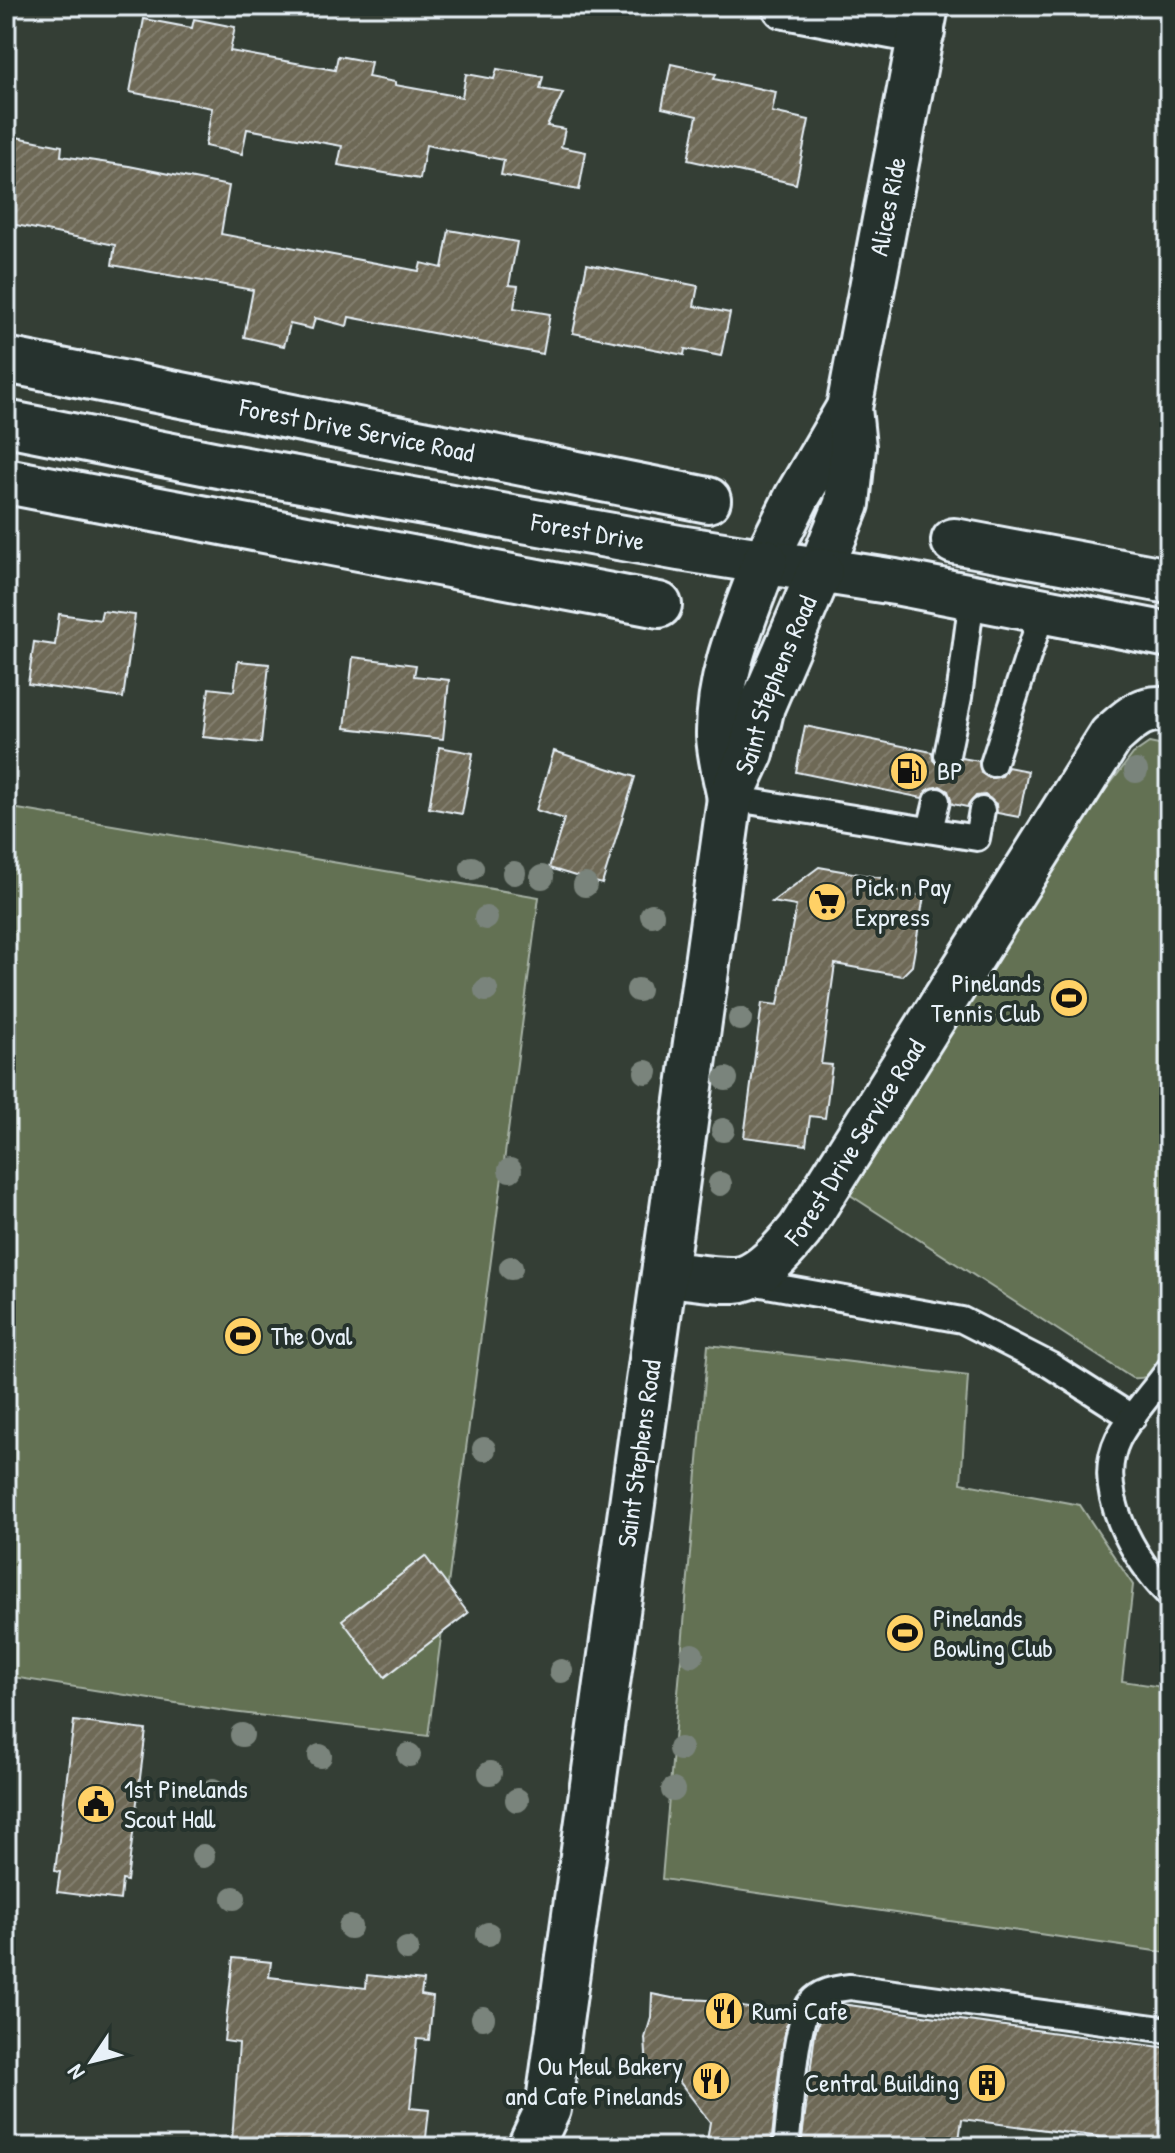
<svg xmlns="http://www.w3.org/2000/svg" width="1175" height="2153" font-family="'Patrick Hand',sans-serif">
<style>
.grass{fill:#637152;stroke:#a6b1a5;stroke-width:2}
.building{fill:url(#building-hatch);stroke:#e8f1f8;stroke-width:2}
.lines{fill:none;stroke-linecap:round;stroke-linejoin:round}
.lane-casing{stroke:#e8f1f8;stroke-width:30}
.street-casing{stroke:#e8f1f8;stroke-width:50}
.secondary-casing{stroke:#e8f1f8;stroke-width:50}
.lane{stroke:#26332d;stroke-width:24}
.street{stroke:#26332d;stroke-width:44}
.secondary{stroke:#26332d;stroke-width:44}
.tree{fill:#7a847c}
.labels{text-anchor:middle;stroke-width:8;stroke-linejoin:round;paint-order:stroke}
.street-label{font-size:26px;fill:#e8f1f8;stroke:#26332d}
.poi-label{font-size:26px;fill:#e8f1f8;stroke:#26332d;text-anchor:start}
</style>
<defs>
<pattern id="building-hatch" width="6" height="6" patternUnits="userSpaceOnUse" patternTransform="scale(2)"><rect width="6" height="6" fill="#6e6956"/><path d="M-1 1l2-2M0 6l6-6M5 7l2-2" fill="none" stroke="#837f6f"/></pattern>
</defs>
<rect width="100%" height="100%" fill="#343e35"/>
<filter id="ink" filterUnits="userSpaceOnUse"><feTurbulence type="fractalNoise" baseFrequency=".0125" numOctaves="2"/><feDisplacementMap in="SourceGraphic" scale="16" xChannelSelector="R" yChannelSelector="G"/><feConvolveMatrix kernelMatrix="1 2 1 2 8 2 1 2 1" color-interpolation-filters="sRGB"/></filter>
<g filter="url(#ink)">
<g class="grass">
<path d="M 1149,743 L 1169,747 L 1169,1353 C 1159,1369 1152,1380 1132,1378 L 844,1191 L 1095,804 L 1133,754 Z"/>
<polygon points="6,807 539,897 428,1736 232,1712 6,1676"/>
<polygon points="708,1345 968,1376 961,1483 1080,1505 1133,1585 1122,1681 1169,1688 1169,1953 662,1879"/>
</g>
<g class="building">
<polygon points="144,19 192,28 194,19 235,27 230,51 335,70 338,56 371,62 368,77 395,82 395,85 462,97 466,74 494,79 497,69 543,77 540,89 563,93 547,126 565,129 561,147 586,152 579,190 501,175 504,160 426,145 420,179 338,165 342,146 247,129 242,154 205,146 212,108 130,92"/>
<polygon points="671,64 716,74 714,79 776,92 772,112 809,120 796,184 688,160 697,116 662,108"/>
<polygon points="6,135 62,146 61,156 129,166 229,186 221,234 419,271 421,263 442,268 449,230 517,242 509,285 518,286 514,308 550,314 543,354 349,317 347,326 315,318 312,329 290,324 284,346 244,337 253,290 112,265 115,245 6,223"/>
<polygon points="587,264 698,286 694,306 730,313 721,356 685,349 684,355 573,333"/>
<polygon points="102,611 135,615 123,698 28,684 34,642 55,645 59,614 100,620"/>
<polygon points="353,657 416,665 414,676 449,680 443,739 345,728"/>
<polygon points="238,661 269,664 261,743 203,737 209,688 234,691"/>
<polygon points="805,726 932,752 933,760 943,769 952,769 962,758 979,761 981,773 989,778 1002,776 1008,767 1028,771 1019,817 997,813 996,804 985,795 976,796 967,807 952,804 948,791 940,786 927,790 922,798 796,772"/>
<polygon points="439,747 473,753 462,814 429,808"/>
<polygon points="554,751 635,777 602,884 549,868 564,819 536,810"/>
<polygon points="819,867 887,879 885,889 924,896 912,966 902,976 835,964 821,1064 832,1065 825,1118 810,1116 806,1145 744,1137 762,1003 778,1005 796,906 772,902"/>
<polygon points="425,1556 468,1613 385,1677 342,1620"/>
<polygon points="74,1721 146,1730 127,1881 122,1880 120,1900 57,1892 60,1872 55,1871"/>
<polygon points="233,1958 271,1962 269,1977 366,1988 367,1975 423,1981 421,1995 433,1997 429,2040 417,2039 410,2108 429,2110 425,2147 242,2147 242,2141 232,2141 239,2043 224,2041"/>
<polygon points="652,1994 672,1998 707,2000 788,2016 779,2070 771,2147 706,2147 710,2122 672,2072 647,2069 645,2038 651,2018"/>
<polygon points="841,2004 1169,2048 1169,2146 962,2119 958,2147 801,2147 815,2033 822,2012"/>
</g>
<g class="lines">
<defs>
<g id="lane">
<polyline points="947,755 959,697 972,597"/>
<polyline points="993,764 1043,610"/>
<polyline points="730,798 977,838 982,810"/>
<polyline points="930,830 937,801"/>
<polyline points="745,1281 962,1320 1050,1365 1133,1418"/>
<path d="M 1169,1369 C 1153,1392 1131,1414 1118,1439 C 1093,1490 1134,1560 1169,1595"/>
<path d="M 786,2147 C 790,2118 794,2023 810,2003 C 820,1991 834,1989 850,1987 L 1169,2030"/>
</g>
<g id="street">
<polyline points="785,6 922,32"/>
<path id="s1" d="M 6,360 L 708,500"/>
<polyline points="6,481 659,605"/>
<polyline points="954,541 1169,581"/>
<polyline points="765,561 797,497 849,408"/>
<path id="s2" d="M 820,571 L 847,504 L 853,447 L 849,408 L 926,6"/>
<path id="s3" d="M 665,1274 C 687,1275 712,1281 735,1280 C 760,1279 786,1247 800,1230 L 1111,736 C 1130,719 1143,705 1169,710"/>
</g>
<g id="secondary">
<path id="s4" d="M 6,423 L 218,465 L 679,548 L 895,582 L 1169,635"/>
<path d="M 730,798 C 726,778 720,756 719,736 C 718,674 744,618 765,561"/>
<path id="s5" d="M 530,2147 L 548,2109 L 730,798 L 751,753 L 762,706 L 820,571"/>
</g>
</defs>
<use href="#lane" class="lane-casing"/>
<use href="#street" class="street-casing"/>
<use href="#secondary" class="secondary-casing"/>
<use href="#lane" class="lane"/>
<use href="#street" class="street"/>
<use href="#secondary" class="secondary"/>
</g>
<g class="tree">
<circle cx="1136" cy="771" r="12"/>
<circle cx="472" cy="868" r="12"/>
<circle cx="514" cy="873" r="12"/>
<circle cx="542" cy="877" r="12"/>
<circle cx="585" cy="885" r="12"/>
<circle cx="652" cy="915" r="12"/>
<circle cx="486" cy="918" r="12"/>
<circle cx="486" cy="990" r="12"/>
<circle cx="638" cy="990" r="12"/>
<circle cx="740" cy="1019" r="12"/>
<circle cx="646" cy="1072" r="12"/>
<circle cx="726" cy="1079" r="12"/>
<circle cx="723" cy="1130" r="12"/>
<circle cx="510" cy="1170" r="12"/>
<circle cx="720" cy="1184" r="12"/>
<circle cx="511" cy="1268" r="12"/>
<circle cx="484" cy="1449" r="12"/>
<circle cx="692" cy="1655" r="12"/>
<circle cx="561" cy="1671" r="12"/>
<circle cx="242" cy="1735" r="12"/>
<circle cx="680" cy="1749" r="12"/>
<circle cx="409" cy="1755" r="12"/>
<circle cx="320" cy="1756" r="12"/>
<circle cx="490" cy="1773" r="12"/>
<circle cx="213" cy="1790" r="12"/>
<circle cx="673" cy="1790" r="12"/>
<circle cx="517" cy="1800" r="12"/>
<circle cx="203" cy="1856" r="12"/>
<circle cx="234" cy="1898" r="12"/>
<circle cx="350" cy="1927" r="12"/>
<circle cx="488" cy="1934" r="12"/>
<circle cx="407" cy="1949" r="12"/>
<circle cx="483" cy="2018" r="12"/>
</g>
</g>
<defs>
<symbol id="fuel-disc" viewBox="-11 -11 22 22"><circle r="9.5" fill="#ffd166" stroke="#26332d"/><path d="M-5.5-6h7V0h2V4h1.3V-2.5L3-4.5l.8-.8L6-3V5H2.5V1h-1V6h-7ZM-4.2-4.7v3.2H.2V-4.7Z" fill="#111"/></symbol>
<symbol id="supermarket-disc" viewBox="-11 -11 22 22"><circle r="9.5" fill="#ffd166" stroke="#26332d"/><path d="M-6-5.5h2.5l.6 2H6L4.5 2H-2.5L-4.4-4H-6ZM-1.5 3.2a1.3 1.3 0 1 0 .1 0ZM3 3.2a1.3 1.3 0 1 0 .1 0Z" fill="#111"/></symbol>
<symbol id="stadium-disc" viewBox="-11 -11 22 22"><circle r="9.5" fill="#ffd166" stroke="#26332d"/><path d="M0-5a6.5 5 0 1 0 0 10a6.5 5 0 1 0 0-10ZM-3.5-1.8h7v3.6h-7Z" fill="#111"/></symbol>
<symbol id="civic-disc" viewBox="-11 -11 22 22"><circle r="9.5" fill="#ffd166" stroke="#26332d"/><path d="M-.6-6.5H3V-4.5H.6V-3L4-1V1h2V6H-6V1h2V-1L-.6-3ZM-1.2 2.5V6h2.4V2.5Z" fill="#111"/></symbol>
<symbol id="restaurant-disc" viewBox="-11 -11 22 22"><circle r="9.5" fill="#ffd166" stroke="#26332d"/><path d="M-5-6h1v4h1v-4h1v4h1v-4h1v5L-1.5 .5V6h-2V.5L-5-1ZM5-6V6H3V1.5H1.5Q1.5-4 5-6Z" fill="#111"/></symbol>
<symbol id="building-disc" viewBox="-11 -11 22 22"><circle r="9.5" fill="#ffd166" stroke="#26332d"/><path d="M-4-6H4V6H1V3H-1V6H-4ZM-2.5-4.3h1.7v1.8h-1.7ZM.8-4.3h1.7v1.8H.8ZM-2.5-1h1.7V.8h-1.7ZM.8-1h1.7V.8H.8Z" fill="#111"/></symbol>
</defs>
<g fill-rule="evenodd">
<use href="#fuel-disc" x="887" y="749" width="44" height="44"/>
<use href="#supermarket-disc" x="805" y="880" width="44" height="44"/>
<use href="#stadium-disc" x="1047" y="976" width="44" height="44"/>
<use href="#stadium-disc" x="221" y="1314" width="44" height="44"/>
<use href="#stadium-disc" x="883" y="1611" width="44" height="44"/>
<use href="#civic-disc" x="74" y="1782" width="44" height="44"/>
<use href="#restaurant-disc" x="702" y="1989" width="44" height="44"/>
<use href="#restaurant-disc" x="689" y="2059" width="44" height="44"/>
<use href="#building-disc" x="965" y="2061" width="44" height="44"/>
</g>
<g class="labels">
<g class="street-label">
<text dy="9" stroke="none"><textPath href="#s2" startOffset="374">Alices Ride</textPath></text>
<text dy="9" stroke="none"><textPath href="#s1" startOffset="358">Forest Drive Service Road</textPath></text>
<text dy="9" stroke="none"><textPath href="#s4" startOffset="592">Forest Drive</textPath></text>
<text dy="9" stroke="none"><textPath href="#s5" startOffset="1488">Saint Stephens Road</textPath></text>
<text dy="9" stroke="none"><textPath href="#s3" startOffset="258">Forest Drive Service Road</textPath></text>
<text dy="9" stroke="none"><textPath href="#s5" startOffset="704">Saint Stephens Road</textPath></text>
</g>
<g class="poi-label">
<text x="937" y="780">BP</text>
<text x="855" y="896">Pick n Pay<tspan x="855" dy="30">Express</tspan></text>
<text x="1041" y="992" text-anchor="end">Pinelands<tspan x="1041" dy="30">Tennis Club</tspan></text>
<text x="271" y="1345">The Oval</text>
<text x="933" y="1627">Pinelands<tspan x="933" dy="30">Bowling Club</tspan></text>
<text x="124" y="1798">1st Pinelands<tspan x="124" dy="30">Scout Hall</tspan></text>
<text x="752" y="2020">Rumi Cafe</text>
<text x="683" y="2075" text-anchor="end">Ou Meul Bakery<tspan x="683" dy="30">and Cafe Pinelands</tspan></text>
<text x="959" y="2092" text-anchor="end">Central Building</text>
</g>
</g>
<rect width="1175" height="2153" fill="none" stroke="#26332d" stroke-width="32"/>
<rect x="16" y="16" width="1143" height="2121" fill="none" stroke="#e8f1f8" stroke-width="3" filter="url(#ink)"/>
<g transform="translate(92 2061) rotate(235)" stroke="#26332d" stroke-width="6" paint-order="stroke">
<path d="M0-6L14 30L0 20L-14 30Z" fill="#e8f1f8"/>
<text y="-12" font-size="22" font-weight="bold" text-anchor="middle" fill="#e8f1f8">N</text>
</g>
</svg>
